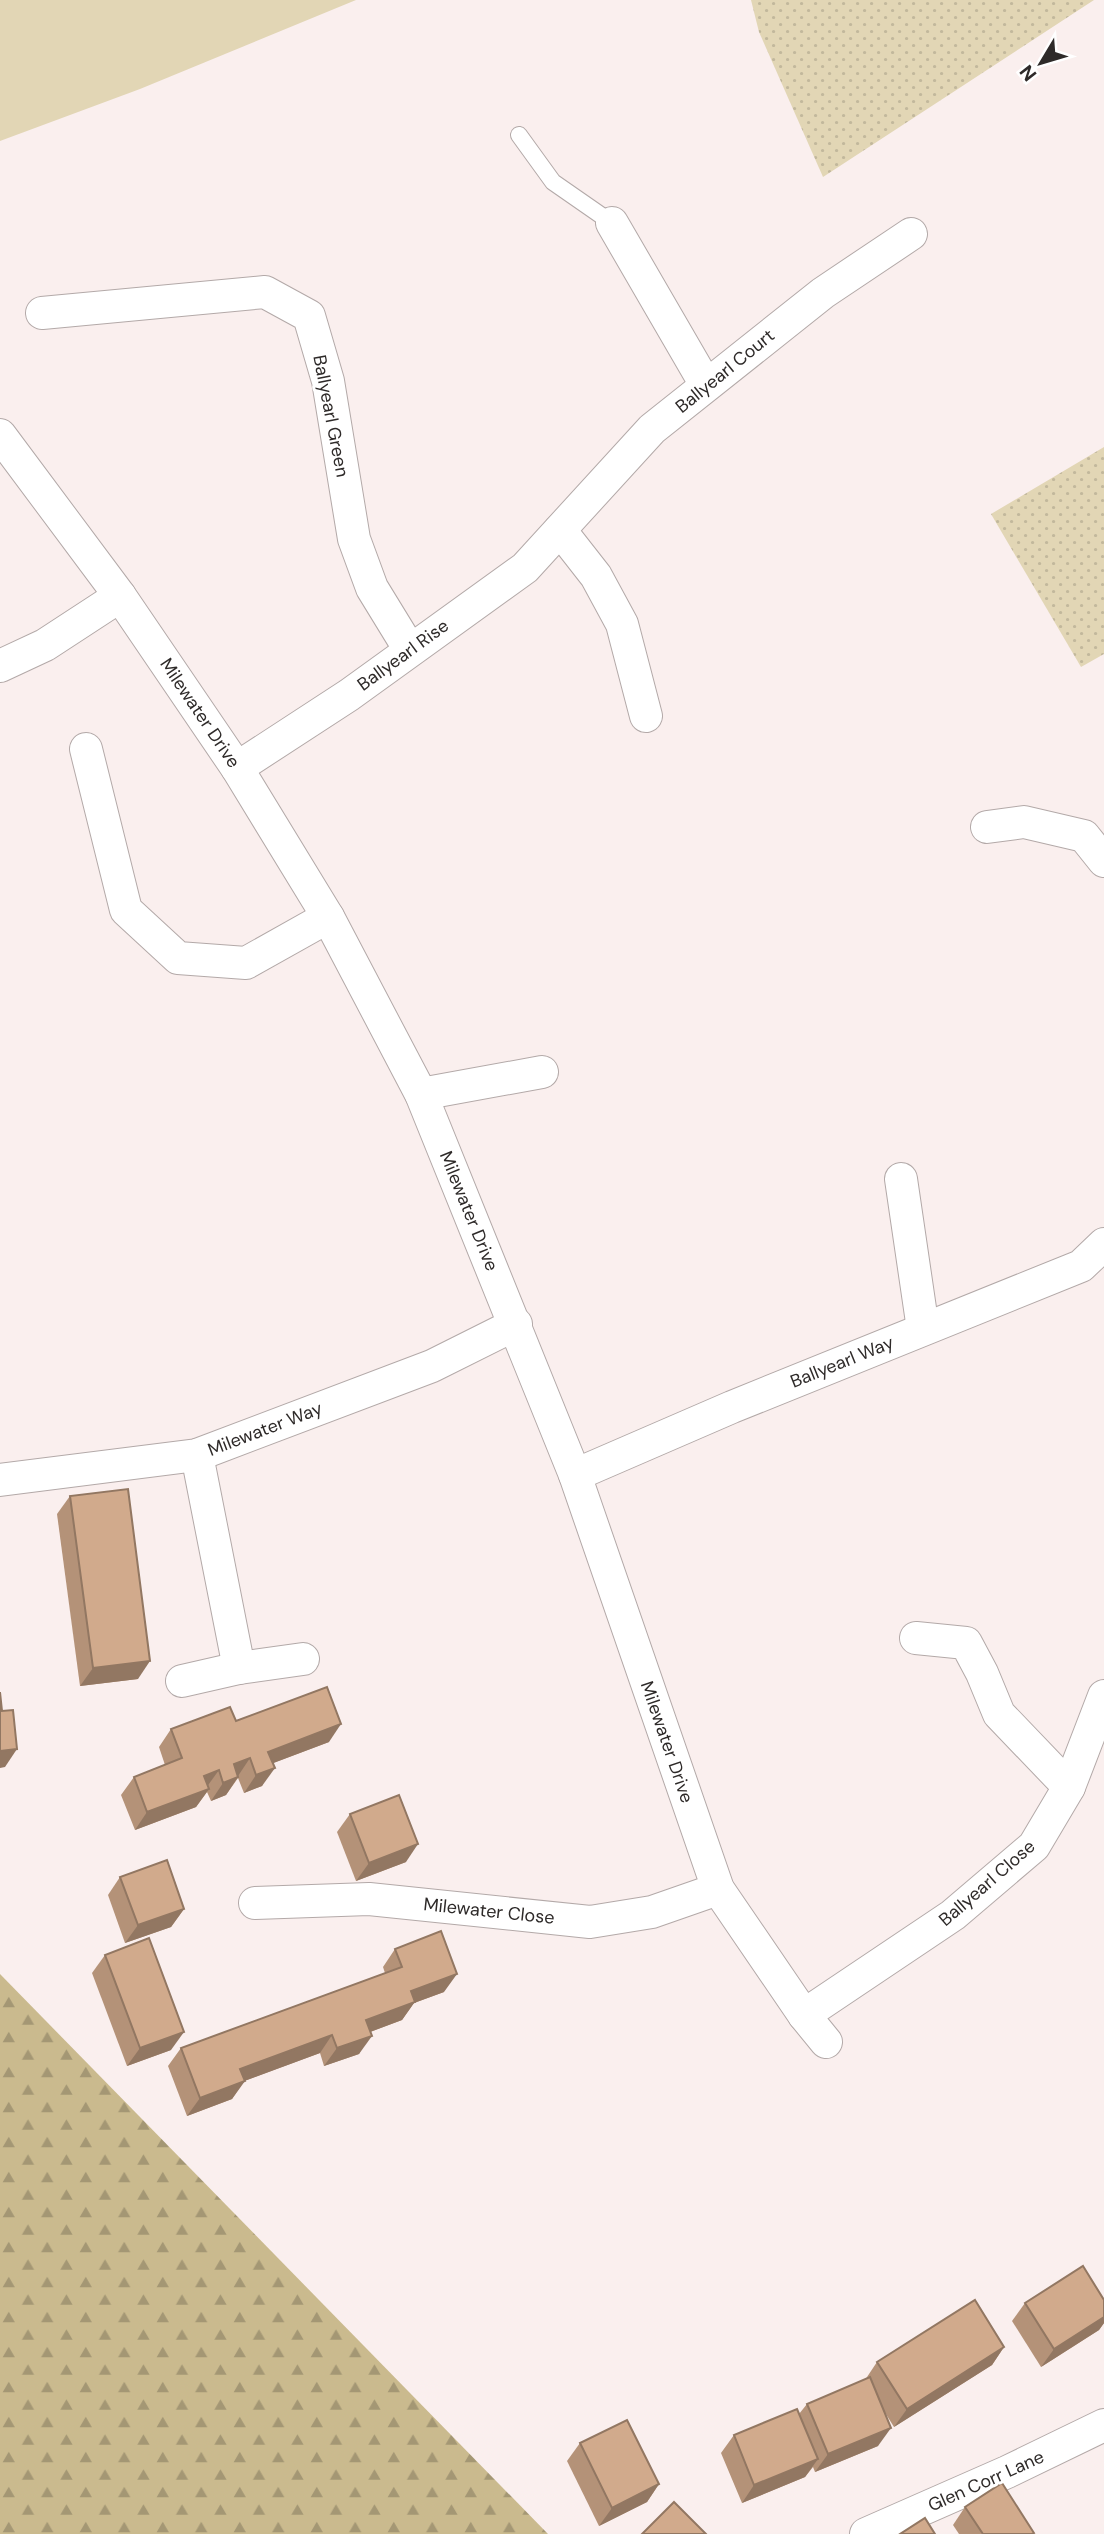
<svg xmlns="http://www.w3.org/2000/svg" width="1104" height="2534" font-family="'DM Sans',sans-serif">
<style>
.grass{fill:url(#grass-dots)}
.forest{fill:url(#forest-firs)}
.park{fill:#e2d6b5}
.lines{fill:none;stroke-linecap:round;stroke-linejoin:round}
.service-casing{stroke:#b3a9a8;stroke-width:18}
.minor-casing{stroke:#b3a9a8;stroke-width:34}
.service{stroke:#fff;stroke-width:16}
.minor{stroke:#fff;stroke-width:32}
.wall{fill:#b49278}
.shaded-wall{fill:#927762}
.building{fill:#d1aa8c;stroke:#927762;stroke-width:2}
.labels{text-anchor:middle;stroke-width:6;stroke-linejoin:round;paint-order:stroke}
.street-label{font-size:18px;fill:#2e2a29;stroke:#fff}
</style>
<defs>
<pattern id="grass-dots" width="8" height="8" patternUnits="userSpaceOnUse" patternTransform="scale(1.75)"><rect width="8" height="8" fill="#e2d6b5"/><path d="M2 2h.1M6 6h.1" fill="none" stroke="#c2b89c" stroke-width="1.8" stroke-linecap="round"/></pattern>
<pattern id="forest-firs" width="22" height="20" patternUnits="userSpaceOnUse" patternTransform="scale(1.75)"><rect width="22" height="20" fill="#caba8e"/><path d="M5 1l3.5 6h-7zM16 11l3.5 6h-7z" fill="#a49774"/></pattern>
</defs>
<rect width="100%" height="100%" fill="#faefee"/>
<g class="grass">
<polygon points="751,0 1094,0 823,177 759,32"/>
<polygon points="1104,447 1104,654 1081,667 991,514"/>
</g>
<polygon class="forest" points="0,1974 548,2534 0,2534"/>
<polygon class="park" points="0,0 356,0 140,89 0,141"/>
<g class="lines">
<defs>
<polyline id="service" points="519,135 553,182 612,223"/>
<g id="minor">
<polyline points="612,223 706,385"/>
<polyline points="42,313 265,292 309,316 328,381 354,539 372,588 410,650"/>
<polyline points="0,435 120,596 237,768 328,917 421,1094 575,1475 718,1889 804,2015 826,2042"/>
<polyline points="560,530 596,576 622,624 646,716"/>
<polyline points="0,666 45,645 120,596"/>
<polyline points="86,749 126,910 178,958 246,963 328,917"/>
<polyline points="237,768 349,695 525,568 652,429 823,293 911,234"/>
<polyline points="987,827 1024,822 1084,836 1104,861"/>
<polyline points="421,1094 542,1072"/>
<polyline points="901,1179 923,1329"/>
<polyline points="197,1455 239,1668"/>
<polyline points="575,1475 732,1407 1081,1266 1104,1244"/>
<polyline points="0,1480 197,1455 432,1366 516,1324"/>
<polyline points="916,1638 966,1643 982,1673 999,1714 1069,1787"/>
<polyline points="182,1681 239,1668 303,1659"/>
<polyline points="255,1903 369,1899 590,1922 652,1912 718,1889"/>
<polyline points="804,2015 953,1915 1034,1846 1069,1787 1104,1696"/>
<polyline points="866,2534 1007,2472 1104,2425"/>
</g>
</defs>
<use href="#service" class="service-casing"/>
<use href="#minor" class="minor-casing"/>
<use href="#service" class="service"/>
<use href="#minor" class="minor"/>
</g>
<g class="wall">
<polygon points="70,1496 138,1679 80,1686 57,1514"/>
<polygon points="236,1721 329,1742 273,1763 262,1786 244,1793 238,1778 226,1795 211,1801 207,1792 196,1807 135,1830 121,1795 134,1777 165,1765 159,1747 171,1729"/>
<polygon points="350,1814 406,1862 356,1881 337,1832"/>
<polygon points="120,1877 184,1909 171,1927 125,1943 108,1895"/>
<polygon points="395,1949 444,1992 414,2003 402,2020 370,2032 359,2054 324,2066 320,2053 244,2081 232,2099 187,2116 168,2066 181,2048 385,1973 383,1967"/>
<polygon points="105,1955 171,2050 127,2066 92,1973"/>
<polygon points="1104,2300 1104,2323 1099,2330 1041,2367 1012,2321 1025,2303"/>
<polygon points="1004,2347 992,2365 894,2427 884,2411 878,2446 815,2472 813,2467 805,2477 742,2503 721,2453 734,2435 799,2414 807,2404 865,2380 877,2362"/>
<polygon points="580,2443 659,2484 647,2502 599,2526 567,2461"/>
<polygon points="965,2507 1033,2534 959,2534 953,2525"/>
</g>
<g class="shaded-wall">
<polygon points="150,1661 138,1679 80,1686 93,1668"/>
<polygon points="341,1724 329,1742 255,1770 268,1752"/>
<polygon points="17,1749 5,1767 0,1768 0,1751"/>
<polygon points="250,1758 238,1776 234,1764"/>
<polygon points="275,1768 262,1786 244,1793 256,1775"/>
<polygon points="219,1770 206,1788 204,1776"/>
<polygon points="238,1777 226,1795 211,1801 223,1783"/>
<polygon points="209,1789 196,1807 135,1830 147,1812"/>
<polygon points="418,1844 406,1862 356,1881 369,1863"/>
<polygon points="184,1909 171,1927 125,1943 138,1925"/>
<polygon points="457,1974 444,1992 414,2003 402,2020 354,2038 366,2020 411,1991"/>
<polygon points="184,2032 171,2050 127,2066 140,2048"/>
<polygon points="332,2035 320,2053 228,2087 240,2069"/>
<polygon points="372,2036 359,2054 324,2066 337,2048"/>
<polygon points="245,2081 232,2099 187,2116 200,2098"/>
<polygon points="1104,2317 1104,2323 1099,2330 1041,2367 1054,2349"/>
<polygon points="1004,2347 992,2365 894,2427 907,2409"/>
<polygon points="891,2428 878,2446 815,2472 828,2454"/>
<polygon points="818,2459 805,2477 742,2503 754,2485"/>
<polygon points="659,2484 647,2502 599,2526 612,2508"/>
</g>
<g class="building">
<polygon points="128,1489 150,1661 93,1668 70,1496"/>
<polygon points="327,1687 341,1724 268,1752 275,1768 256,1775 250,1758 234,1764 238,1777 223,1783 219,1770 204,1776 209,1789 147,1812 134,1777 182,1758 171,1729 230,1707 236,1721"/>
<polygon points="0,1692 2,1711 13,1710 17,1749 0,1751"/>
<polygon points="399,1795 418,1844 369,1863 350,1814"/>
<polygon points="167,1860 184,1909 138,1925 120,1877"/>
<polygon points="441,1931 457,1974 411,1991 415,2002 366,2020 372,2036 337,2048 332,2035 240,2069 245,2081 200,2098 181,2048 402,1967 395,1949"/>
<polygon points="149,1938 184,2032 140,2048 105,1955"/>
<polygon points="1083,2266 1104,2300 1104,2317 1054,2349 1025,2303"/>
<polygon points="975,2300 1004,2347 907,2409 877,2362"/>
<polygon points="870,2377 891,2428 828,2454 807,2404"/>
<polygon points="797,2409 818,2459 754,2485 734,2435"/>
<polygon points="627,2420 659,2484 612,2508 580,2443"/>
<polygon points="1002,2483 1034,2533 1032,2534 983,2534 965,2507"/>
<polygon points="674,2502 706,2534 642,2534"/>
<polygon points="925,2518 935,2534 900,2534"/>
</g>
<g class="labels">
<g class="street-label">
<text transform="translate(725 371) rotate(-39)" y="6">Ballyearl Court</text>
<text transform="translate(331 416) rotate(79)" y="6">Ballyearl Green</text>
<text transform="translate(403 655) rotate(-36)" y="6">Ballyearl Rise</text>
<text transform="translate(200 713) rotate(56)" y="6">Milewater Drive</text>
<text transform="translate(469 1211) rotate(68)" y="6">Milewater Drive</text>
<text transform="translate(842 1362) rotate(-22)" y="6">Ballyearl Way</text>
<text transform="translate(265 1429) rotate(-21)" y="6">Milewater Way</text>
<text transform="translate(667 1742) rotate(71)" y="6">Milewater Drive</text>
<text transform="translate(987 1883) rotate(-41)" y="6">Ballyearl Close</text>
<text transform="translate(489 1911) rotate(6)" y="6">Milewater Close</text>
<text transform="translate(986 2481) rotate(-24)" y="6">Glen Corr Lane</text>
</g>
</g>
<g transform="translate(1041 63) rotate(232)" stroke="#ffffff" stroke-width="5" paint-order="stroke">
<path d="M0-5L12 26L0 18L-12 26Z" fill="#2e2a29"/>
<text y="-10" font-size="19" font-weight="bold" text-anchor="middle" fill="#2e2a29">N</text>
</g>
</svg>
